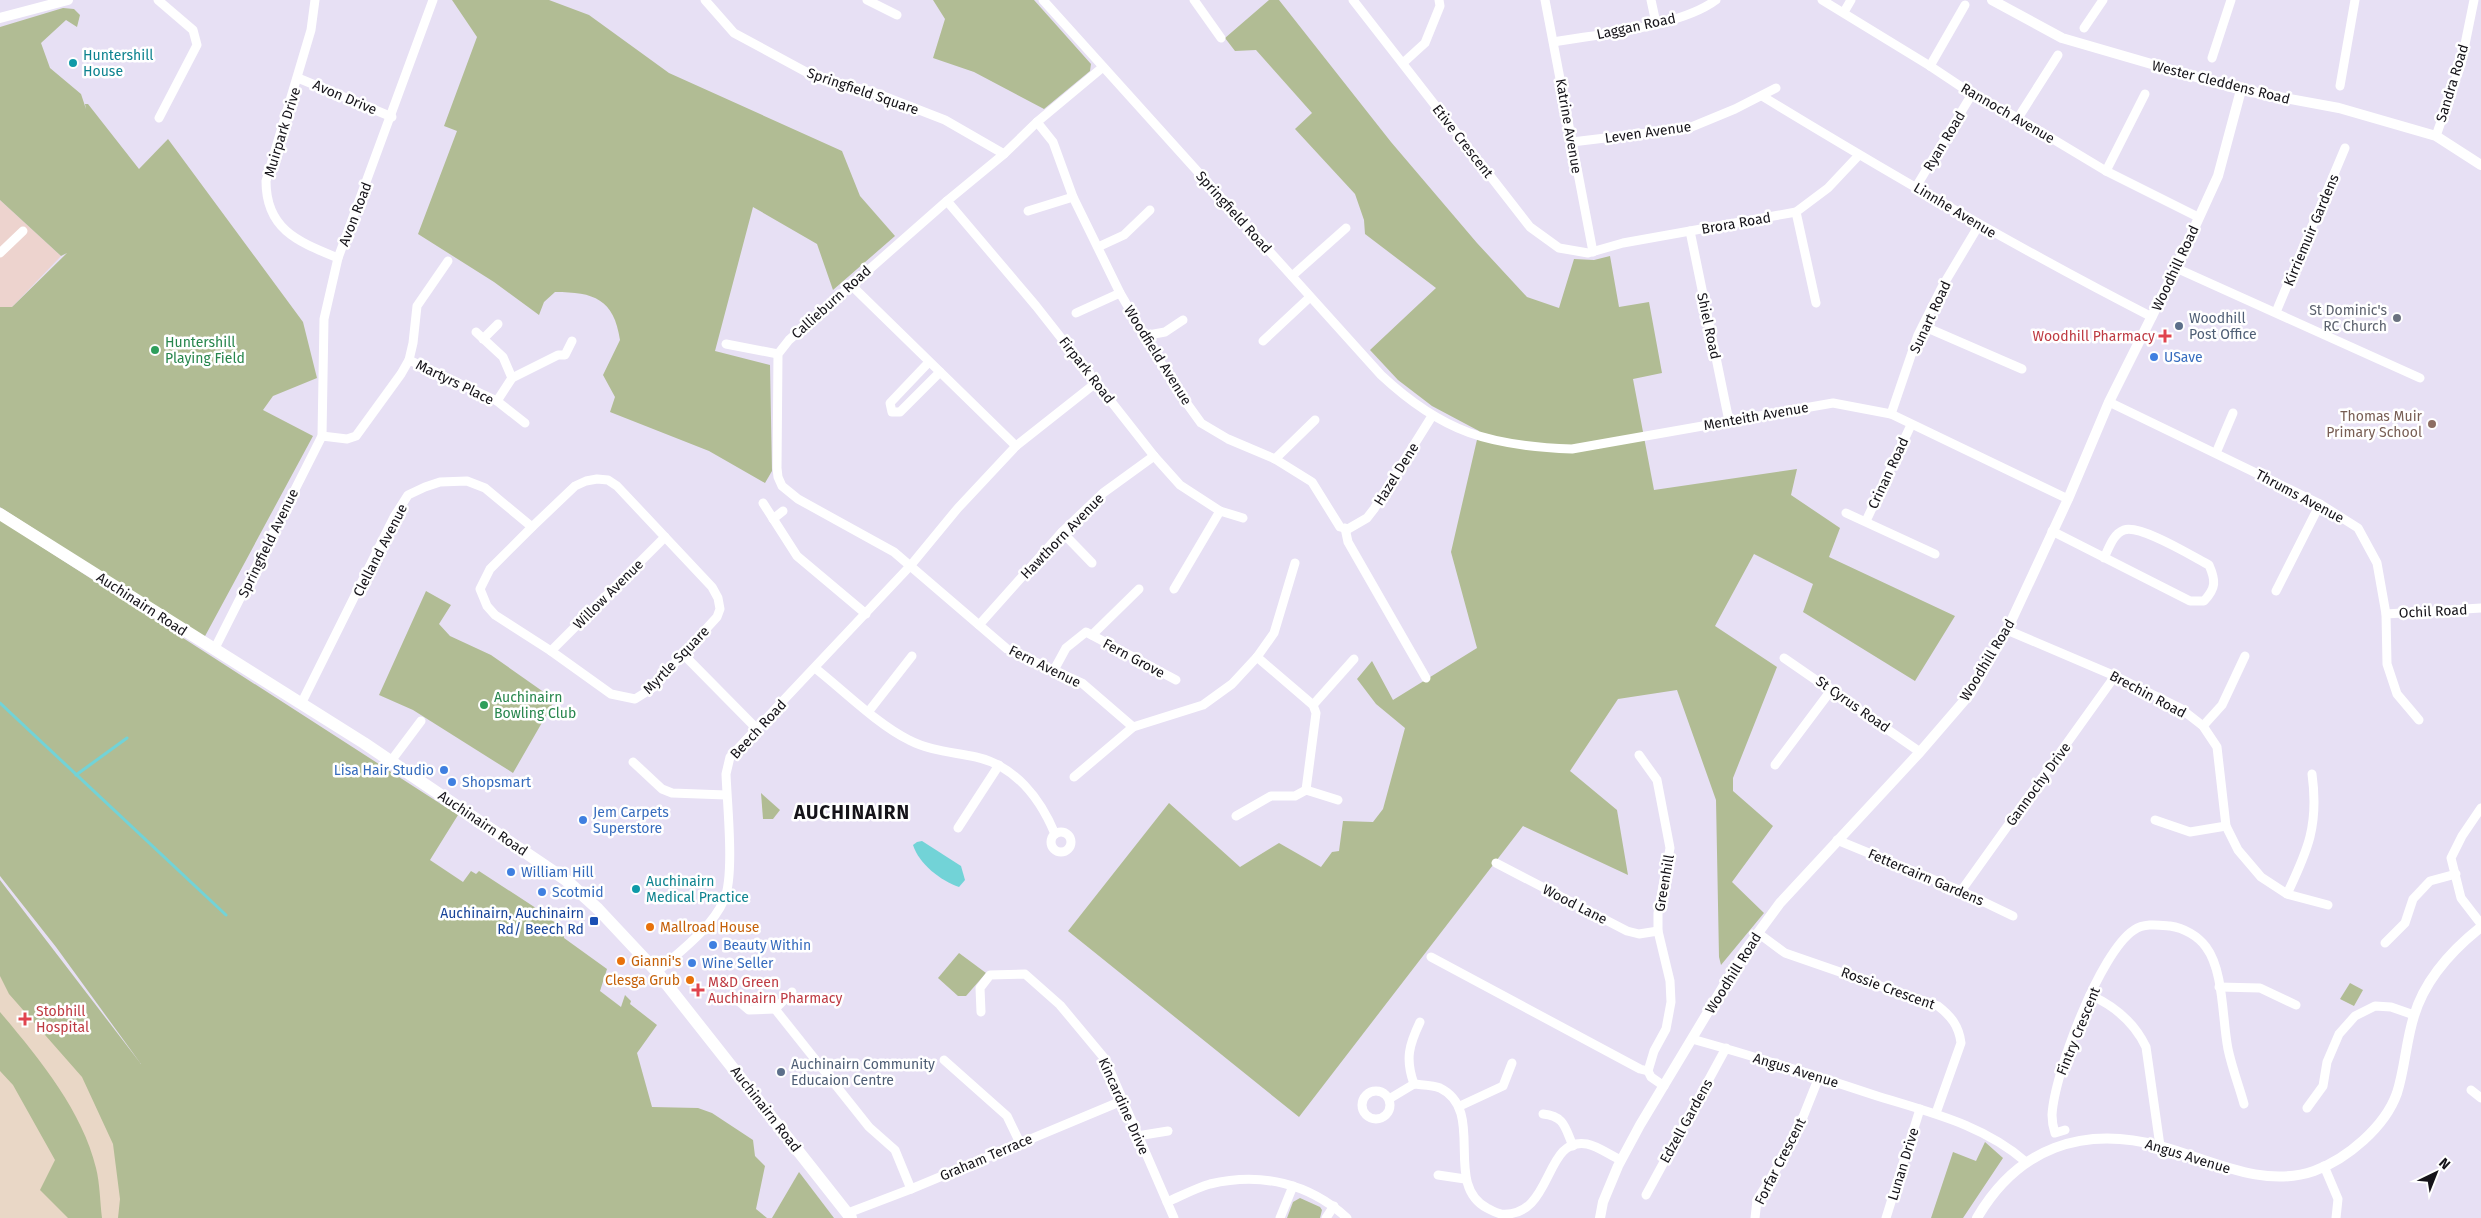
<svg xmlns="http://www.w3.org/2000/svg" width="2481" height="1218" font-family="'Fira Sans',sans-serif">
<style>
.industrial{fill:#edd3ce}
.medical{fill:#e9d7c6}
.green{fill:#b1bc94}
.water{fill:#72d3d7}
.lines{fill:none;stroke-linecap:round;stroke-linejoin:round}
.stream{stroke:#72d3d7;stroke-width:3}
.minor{stroke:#fff;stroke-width:9}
.tertiary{stroke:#fff;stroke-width:10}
.secondary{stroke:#fff;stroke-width:12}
.culture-dot{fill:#0f9aa8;stroke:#fff;stroke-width:2}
.worship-dot{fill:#6b7280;stroke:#fff;stroke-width:2}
.service-dot{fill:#5c6f8a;stroke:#fff;stroke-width:2}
.health-dot{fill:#e0444e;stroke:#fff;stroke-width:2}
.leisure-dot{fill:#2e9e5b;stroke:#fff;stroke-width:2}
.shop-dot{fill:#3f7fe0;stroke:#fff;stroke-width:2}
.education-dot{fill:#8d6e63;stroke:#fff;stroke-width:2}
.transit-dot{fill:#1a4fb4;stroke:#fff;stroke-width:2}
.food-dot{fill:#e8710a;stroke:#fff;stroke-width:2}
.labels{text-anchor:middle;stroke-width:5;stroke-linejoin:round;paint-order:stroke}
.street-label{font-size:14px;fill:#151319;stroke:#fff}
.culture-label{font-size:14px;fill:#0d838f;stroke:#fff;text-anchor:start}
.worship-label{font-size:14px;fill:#5b616d;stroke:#fff;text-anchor:end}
.service-label{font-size:14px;fill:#4e5e75;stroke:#fff;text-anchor:start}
.health-label{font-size:14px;fill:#be3a42;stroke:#fff;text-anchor:start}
.leisure-label{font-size:14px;fill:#27864d;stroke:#fff;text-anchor:start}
.shop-label{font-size:14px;fill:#366cbe;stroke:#fff;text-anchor:start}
.education-label{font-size:14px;fill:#785e54;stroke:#fff;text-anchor:end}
.transit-label{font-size:14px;fill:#164399;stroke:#fff;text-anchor:end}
.food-label{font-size:14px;fill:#c56008;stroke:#fff;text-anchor:start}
.district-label{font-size:19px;font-weight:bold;letter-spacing:1px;fill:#151319;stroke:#fff}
</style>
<rect width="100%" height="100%" fill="#e7e0f4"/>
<polygon class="industrial" points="0,200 61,256 12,307 0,307"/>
<polygon class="medical" points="0,949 99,1088 138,1218 0,1218"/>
<g class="green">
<path d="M 452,0 L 549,0 L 589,15 L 669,73 L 842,151 L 860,196 L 895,236 L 833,290 L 817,244 L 753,207 L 715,351 L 770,365 L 772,471 L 765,483 L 709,451 L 610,412 L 615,397 L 603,375 L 620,340 C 614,299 594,292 555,292 L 544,302 L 539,315 L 494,282 L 418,234 L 457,131 L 444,126 L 477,37 Z"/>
<polygon points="933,0 1034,0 1091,64 1090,71 1044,109 974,72 933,58 945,19"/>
<polygon points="1269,0 1279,0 1391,142 1477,243 1527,297 1559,308 1574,259 1594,260 1610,256 1619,307 1649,302 1662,373 1633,379 1654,490 1797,469 1791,495 1840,528 1829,557 1955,616 1915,681 1803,612 1813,584 1754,554 1715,626 1777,667 1733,778 1733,791 1773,826 1732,882 1764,913 1721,965 1719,957 1716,800 1677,690 1618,699 1570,771 1617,810 1628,875 1523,826 1299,1117 1068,931 1169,803 1240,867 1279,843 1321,867 1332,852 1339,851 1343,821 1373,822 1383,809 1405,728 1376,704 1357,679 1372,661 1393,700 1477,648 1451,552 1479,431 1432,406 1398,380 1370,350 1436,288 1365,234 1364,220 1355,194 1295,129 1312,113 1256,50 1235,51 1225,38"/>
<polygon points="63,8 74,9 80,15 77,27 66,20 41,43 50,68 81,94 86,109 85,104 88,104 139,169 168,139 303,322 317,378 273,396 263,410 313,436 204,638 0,507 0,307 12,307 67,253 61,256 0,200 0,27"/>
<polygon points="0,520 458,815 430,860 463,882 471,871 476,874 479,871 542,912 564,930 564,938 607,969 600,991 621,1007 625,995 631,1001 630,1004 657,1025 637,1053 652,1107 698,1108 712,1113 753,1140 755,1156 765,1166 756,1209 767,1218 118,1218 120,1199 113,1144 82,1077 9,994 0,976 0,880 141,1064 56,947 0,876"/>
<polygon points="426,591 451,605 439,624 450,636 491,655 555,700 513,773 413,710 379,695"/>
<polygon points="761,793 780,810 773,819 763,819"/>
<polygon points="959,953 986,973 966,996 958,996 938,978"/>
<polygon points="2350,983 2363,990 2354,1006 2340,999"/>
<path d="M 0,1012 C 38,1057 82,1110 96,1168 C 100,1184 100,1202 102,1218 L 68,1218 L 40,1190 L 55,1160 L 13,1085 L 0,1071 Z"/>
<polygon points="1985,1142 2003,1158 1963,1218 1931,1218 1953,1152 1976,1161"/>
<polygon points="799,1172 834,1218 772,1218"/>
<polygon points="1300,1198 1320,1207 1322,1210 1320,1218 1287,1218 1293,1202"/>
</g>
<path class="water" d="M 922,841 L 961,866 L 965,880 L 959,887 C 941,881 919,864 913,845 L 917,842 Z"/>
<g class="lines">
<g class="stream">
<polyline points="0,703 226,915"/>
<polyline points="76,775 127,738"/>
</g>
<g class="minor">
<polyline points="158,0 193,30 197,45 159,118"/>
<path d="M 315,0 L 311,30 L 266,181 C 266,230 299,242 338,258"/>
<polyline points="705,0 734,33 819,79 873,92 945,120 1004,154"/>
<polyline points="867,0 897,15"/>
<path d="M 1043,0 L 1381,375 C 1443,433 1490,446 1572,449 L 1833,403 L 1891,414 L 2068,499"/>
<polyline points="1194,0 1221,38"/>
<polyline points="1353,0 1530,227 1559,248 1588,253 1623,243 1796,212 1828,188 1859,155"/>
<polyline points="1545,0 1593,252"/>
<polyline points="1651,0 1656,23"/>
<polyline points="1822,0 1930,66 1972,94 2018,118 2106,171 2198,217"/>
<polyline points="1844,12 1851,0"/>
<polyline points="2084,28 2103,0"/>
<path d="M 1554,42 C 1599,34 1680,27 1716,0"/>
<polyline points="2212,58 2231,0"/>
<polyline points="1403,63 1425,43 1440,6 1439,0"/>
<polyline points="1930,66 1965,5"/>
<polyline points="1103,67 1037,122 1004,154 947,201 789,340 778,354 777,468 778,477 782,486 798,499 894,552 1007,649 1082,683 1133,727"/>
<polyline points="298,78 392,117"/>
<polyline points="2340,86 2355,0"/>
<path d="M 1762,96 C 1890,174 2019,249 2152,317"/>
<polyline points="2018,118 2058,55"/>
<polyline points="1037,122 1053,142 1073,197 1120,293 1175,387 1201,423 1228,439 1275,459 1312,482 1340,527 1348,529 1367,518 1374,509 1432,416"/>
<polyline points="2436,136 2461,64 2474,0"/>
<polyline points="1572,142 1689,128 1735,109 1776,88"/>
<polyline points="2106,171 2145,94"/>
<polyline points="1916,187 1972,94"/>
<polyline points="947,201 1036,306 1154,456 1180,485 1220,511 1243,518"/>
<polyline points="1028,211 1073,197"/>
<polyline points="1796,212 1816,303"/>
<polyline points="1690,231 1729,421"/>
<polyline points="1098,247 1124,235 1150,210"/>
<polyline points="0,253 23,231"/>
<polyline points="2176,268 2420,378"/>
<polyline points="1292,276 1346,228"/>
<polyline points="850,284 1016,446"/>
<polyline points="2276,312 2345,148"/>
<polyline points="1076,313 1120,293"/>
<polyline points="1923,326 2022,369"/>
<polyline points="476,332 503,357 512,378"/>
<polyline points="1143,336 1165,332 1183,320"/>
<polyline points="483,339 498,324"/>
<polyline points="1263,341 1310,297"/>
<polyline points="726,344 778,354"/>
<polyline points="409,360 497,401 525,423"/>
<polyline points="929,362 890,403 892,412 900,412 940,372"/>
<polyline points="497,401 512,378 558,355 565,355 572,341"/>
<polyline points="2109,402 2320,504 2358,528 2377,563 2386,614 2387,664 2397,694 2419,720"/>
<polyline points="1891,414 1918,335 1942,287 1979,225"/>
<polyline points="322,436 347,439 356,436 401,374 409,360 413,343 417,306 448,261"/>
<polyline points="2216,453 2233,413"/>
<polyline points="1275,459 1315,420"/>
<polygon points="597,479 608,480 617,486 712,587 718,598 720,609 717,617 651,689 635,699 611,694 551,651 495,615 487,606 480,589 490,569 532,527 575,486 586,481"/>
<polyline points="763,503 797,556 866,614"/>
<polyline points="1846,513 1935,554"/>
<polyline points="773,519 783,511"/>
<polyline points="1866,521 1911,425"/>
<polyline points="1345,528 1348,542 1426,678"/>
<path d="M 2052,531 L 2190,601 L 2204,601 C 2216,588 2216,581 2209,565 C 2192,556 2140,524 2124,530 C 2113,534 2109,548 2104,558"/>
<polyline points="1062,532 1092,563"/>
<polyline points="1174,589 1220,511"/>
<polyline points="2276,591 2320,504"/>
<polyline points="2386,614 2481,608"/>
<polyline points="979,625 1062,532 1103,493 1154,456"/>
<polyline points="2007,630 2115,676 2180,708 2203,726 2217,747 2226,826 2238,850 2261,877 2287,894 2328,905"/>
<polyline points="1092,635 1139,589"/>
<polyline points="214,650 322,436 324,319 338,258 433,0"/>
<polyline points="551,651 665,537"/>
<polyline points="683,654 756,728"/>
<polyline points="1257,657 1313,705 1316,713 1306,790"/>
<polyline points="1784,658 1920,752"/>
<path d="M 815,668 C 843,690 878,725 909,740 C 930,751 953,752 976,757 C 1015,766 1040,798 1055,834"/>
<polyline points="1054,670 1066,648 1086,632 1176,680"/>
<polyline points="301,704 394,517 408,495 425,487 440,482 467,481 485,488 532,527"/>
<polyline points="1313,705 1354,659"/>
<polyline points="869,711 912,656"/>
<polyline points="2203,726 2222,705 2245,656"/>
<polyline points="1639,755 1657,780 1670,848 1658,913 1658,931 1670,981 1671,1002 1666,1029 1654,1051 1648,1071"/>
<polyline points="391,761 421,721"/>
<polyline points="633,762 662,789 672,793 726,795"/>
<polyline points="1775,765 1832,689"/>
<polyline points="1074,777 1133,727 1203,705 1232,684 1257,657 1274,633 1295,563"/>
<polyline points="2481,808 2462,836 2451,858 2461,898 2481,924"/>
<polyline points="1236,816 1271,796 1295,796 1306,790 1338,800"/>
<polyline points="2155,820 2190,832 2226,826"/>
<polyline points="958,828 999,765"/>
<circle cx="1061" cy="842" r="10"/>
<polyline points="1837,840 1961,891 2013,916"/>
<polyline points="1496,863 1627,931 1639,934 1658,931"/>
<polyline points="1961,891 2115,676"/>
<path d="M 2287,894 C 2308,850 2319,825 2312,774"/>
<path d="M 1758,933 L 1785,953 L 1938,1006 C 1951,1016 1959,1026 1961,1043 L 1936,1113"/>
<polyline points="2385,943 2405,923 2413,899 2430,881 2456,874"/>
<polyline points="1431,957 1640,1069 1648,1071 1651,1077 1664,1086"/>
<path d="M 657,972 C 680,951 711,929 724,900 C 735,876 727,803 726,774 L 730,757 L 911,565 L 958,508 L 1016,446 L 1097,382"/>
<polyline points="2219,987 2260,988 2296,1005"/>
<polyline points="792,992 775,1009 869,1127 895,1150 911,1189"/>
<path d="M 2090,995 C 2115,1006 2134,1022 2146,1047 L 2160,1146"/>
<polyline points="735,998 749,1010 775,1009"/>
<polyline points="981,1012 980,988 990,975 1025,974 1060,1005 1105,1059 1174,1218"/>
<path d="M 1692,1039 C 1753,1056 1814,1075 1874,1095 C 1928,1112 1983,1124 2026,1162"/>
<polyline points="944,1060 1007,1116 1020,1143"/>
<path d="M 1414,1084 C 1405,1059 1409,1045 1420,1022"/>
<polyline points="2471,1090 2481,1098"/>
<circle cx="1376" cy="1105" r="14"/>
<path d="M 1389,1099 L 1414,1084 C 1422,1085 1433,1085 1440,1088 C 1487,1111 1442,1184 1487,1208 C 1491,1210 1496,1213 1501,1214 C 1554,1218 1543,1136 1587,1144 C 1598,1146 1611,1156 1621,1160"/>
<polyline points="1460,1106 1503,1086 1512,1063"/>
<polyline points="2307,1108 2323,1086 2327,1062 2339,1034 2355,1016 2375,1006 2391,1007 2414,1015"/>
<path d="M 1543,1114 C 1565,1116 1565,1128 1573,1146"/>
<path d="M 2065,1130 L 2055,1133 C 2053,1127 2052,1121 2052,1115 C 2054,1074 2100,952 2134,930 C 2144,923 2158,925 2170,926 C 2184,928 2198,936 2206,947 C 2224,971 2222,1019 2228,1049 C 2232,1068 2239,1086 2244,1104"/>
<polyline points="1137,1136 1168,1131"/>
<polyline points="2324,1166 2338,1199 2336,1218"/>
<polyline points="1438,1175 1465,1179"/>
<polyline points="1646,1195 1726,1048"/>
<path d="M 1167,1202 C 1181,1196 1196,1188 1210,1184 C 1261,1172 1309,1183 1347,1218"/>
<polyline points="848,1213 911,1189 1124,1100"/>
<polyline points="1280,1218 1293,1186"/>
<polyline points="1326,1218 1334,1206"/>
<polyline points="1755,1218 1757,1200 1793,1142 1819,1077"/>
<polyline points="1886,1218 1920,1109"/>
</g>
<g class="tertiary">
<polyline points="1992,0 2062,38 2241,90 2339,108 2436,136 2481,165"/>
<polyline points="0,18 68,0"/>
<polyline points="1600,1218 1603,1202 1618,1166 1640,1125 1744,952 1780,903 1920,752 1970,694 2007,630 2068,499 2109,402 2176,268 2218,176 2241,90"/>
<path d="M 1977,1218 C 2018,1148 2082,1125 2160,1146 C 2209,1159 2262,1189 2314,1171 C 2347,1159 2385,1127 2397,1093 C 2405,1068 2406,1041 2414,1016 C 2425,979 2452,950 2481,927"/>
</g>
<polyline class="secondary" points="0,514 364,743 566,880 598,909 657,972 851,1218"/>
</g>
<g class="culture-dot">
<circle cx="73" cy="63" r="5"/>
<circle cx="636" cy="889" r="5"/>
</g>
<circle class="worship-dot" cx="2397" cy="318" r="5"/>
<g class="service-dot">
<circle cx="2179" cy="326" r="5"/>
<circle cx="781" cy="1072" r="5"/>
</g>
<g class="health-dot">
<path d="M2162.5 328.5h5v5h5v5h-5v5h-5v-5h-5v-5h5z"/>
<path d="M695.5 982.5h5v5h5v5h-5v5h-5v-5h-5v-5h5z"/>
<path d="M22.5 1011.5h5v5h5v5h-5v5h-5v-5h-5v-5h5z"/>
</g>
<g class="leisure-dot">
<circle cx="155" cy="350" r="5"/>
<circle cx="484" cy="705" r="5"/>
</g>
<g class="shop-dot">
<circle cx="2154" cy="357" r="5"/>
<circle cx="444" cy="770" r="5"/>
<circle cx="452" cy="782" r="5"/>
<circle cx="583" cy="820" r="5"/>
<circle cx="511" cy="872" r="5"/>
<circle cx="542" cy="892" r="5"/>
<circle cx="713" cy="945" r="5"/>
<circle cx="692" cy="963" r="5"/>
</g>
<circle class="education-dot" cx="2432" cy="424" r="5"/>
<rect class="transit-dot" x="589" y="916" width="10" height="10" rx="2.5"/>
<g class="food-dot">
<circle cx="650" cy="927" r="5"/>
<circle cx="621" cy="961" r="5"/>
<circle cx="690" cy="980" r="5"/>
</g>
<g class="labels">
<g class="street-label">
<text transform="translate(1636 26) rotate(-12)" y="5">Laggan Road</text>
<text transform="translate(2221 82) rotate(14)" y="5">Wester Cleddens Road</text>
<text transform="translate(2452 83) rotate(-73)" y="5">Sandra Road</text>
<text transform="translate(863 91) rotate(19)" y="5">Springfield Square</text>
<text transform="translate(345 97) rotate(23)" y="5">Avon Drive</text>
<text transform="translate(2008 113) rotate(30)" y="5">Rannoch Avenue</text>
<text transform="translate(1569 126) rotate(80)" y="5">Katrine Avenue</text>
<text transform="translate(282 132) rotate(-73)" y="5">Muirpark Drive</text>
<text transform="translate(1648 132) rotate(-8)" y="5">Leven Avenue</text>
<text transform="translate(1463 141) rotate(52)" y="5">Etive Crescent</text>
<text transform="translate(1944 141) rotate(-59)" y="5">Ryan Road</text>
<text transform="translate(1955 210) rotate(31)" y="5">Linnhe Avenue</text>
<text transform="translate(1234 212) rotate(48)" y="5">Springfield Road</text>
<text transform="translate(355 214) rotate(-69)" y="5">Avon Road</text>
<text transform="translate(1736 223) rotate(-10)" y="5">Brora Road</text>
<text transform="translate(2311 230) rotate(-67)" y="5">Kirriemuir Gardens</text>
<text transform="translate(2175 268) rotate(-65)" y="5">Woodhill Road</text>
<text transform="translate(831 302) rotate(-42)" y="5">Callieburn Road</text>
<text transform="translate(1930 317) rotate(-65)" y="5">Sunart Road</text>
<text transform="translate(1709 326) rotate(78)" y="5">Shiel Road</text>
<text transform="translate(1158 355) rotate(58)" y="5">Woodfield Avenue</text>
<text transform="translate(1087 370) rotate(52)" y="5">Firpark Road</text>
<text transform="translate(455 382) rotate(26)" y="5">Martyrs Place</text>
<text transform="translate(1756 416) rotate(-10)" y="5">Menteith Avenue</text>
<text transform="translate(1888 473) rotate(-65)" y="5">Crinan Road</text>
<text transform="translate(1396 474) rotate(-58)" y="5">Hazel Dene</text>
<text transform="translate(2300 496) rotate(28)" y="5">Thrums Avenue</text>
<text transform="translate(1062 536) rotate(-46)" y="5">Hawthorn Avenue</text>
<text transform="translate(268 543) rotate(-64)" y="5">Springfield Avenue</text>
<text transform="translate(380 550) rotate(-63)" y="5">Clelland Avenue</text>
<text transform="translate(608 594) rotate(-45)" y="5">Willow Avenue</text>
<text transform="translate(142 604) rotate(33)" y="5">Auchinairn Road</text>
<text transform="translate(2433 611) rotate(-3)" y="5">Ochil Road</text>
<text transform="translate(1134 658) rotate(28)" y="5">Fern Grove</text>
<text transform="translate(676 660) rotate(-46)" y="5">Myrtle Square</text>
<text transform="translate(1987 660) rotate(-59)" y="5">Woodhill Road</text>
<text transform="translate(1045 666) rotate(26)" y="5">Fern Avenue</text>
<text transform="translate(2148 694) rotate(28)" y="5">Brechin Road</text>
<text transform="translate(1853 704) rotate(35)" y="5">St Cyrus Road</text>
<text transform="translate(758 729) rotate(-47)" y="5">Beech Road</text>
<text transform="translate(2038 784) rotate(-54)" y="5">Gannochy Drive</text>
<text transform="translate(483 823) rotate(34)" y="5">Auchinairn Road</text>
<text transform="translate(1926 877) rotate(23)" y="5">Fettercairn Gardens</text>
<text transform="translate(1664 883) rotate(-80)" y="5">Greenhill</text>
<text transform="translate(1575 904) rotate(27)" y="5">Wood Lane</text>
<text transform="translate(1733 973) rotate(-58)" y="5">Woodhill Road</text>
<text transform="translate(1888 988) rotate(20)" y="5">Rossie Crescent</text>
<text transform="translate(2078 1031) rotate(-68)" y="5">Fintry Crescent</text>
<text transform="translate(1796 1070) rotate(17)" y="5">Angus Avenue</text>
<text transform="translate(1124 1106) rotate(66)" y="5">Kincardine Drive</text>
<text transform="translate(766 1109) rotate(52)" y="5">Auchinairn Road</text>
<text transform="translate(1686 1121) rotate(-61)" y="5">Edzell Gardens</text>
<text transform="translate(2188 1156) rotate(17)" y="5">Angus Avenue</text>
<text transform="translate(986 1157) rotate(-23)" y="5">Graham Terrace</text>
<text transform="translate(1780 1161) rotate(-63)" y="5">Forfar Crescent</text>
<text transform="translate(1903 1164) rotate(-73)" y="5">Lunan Drive</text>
</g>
<g class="culture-label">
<text x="83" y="60">Huntershill<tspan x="83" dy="16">House</tspan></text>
<text x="646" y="886">Auchinairn<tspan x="646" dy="16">Medical Practice</tspan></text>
</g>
<g class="worship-label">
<text x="2387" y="315">St Dominic's<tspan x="2387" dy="16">RC Church</tspan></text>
</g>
<g class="service-label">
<text x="2189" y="323">Woodhill<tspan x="2189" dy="16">Post Office</tspan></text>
<text x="791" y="1069">Auchinairn Community<tspan x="791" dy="16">Educaion Centre</tspan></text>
</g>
<g class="health-label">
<text x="2155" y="341" text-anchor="end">Woodhill Pharmacy</text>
<text x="708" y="987">M&amp;D Green<tspan x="708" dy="16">Auchinairn Pharmacy</tspan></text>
<text x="36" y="1016">Stobhill<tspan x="36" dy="16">Hospital</tspan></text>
</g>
<g class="leisure-label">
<text x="165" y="347">Huntershill<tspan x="165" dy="16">Playing Field</tspan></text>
<text x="494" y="702">Auchinairn<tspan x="494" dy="16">Bowling Club</tspan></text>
</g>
<g class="shop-label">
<text x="2164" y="362">USave</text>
<text x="434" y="775" text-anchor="end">Lisa Hair Studio</text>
<text x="462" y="787">Shopsmart</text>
<text x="593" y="817">Jem Carpets<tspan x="593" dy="16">Superstore</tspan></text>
<text x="521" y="877">William Hill</text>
<text x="552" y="897">Scotmid</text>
<text x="723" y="950">Beauty Within</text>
<text x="702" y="968">Wine Seller</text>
</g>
<g class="education-label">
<text x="2422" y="421">Thomas Muir<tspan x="2422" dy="16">Primary School</tspan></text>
</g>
<g class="transit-label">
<text x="584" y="918">Auchinairn, Auchinairn<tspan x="584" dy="16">Rd/ Beech Rd</tspan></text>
</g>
<g class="food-label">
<text x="660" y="932">Mallroad House</text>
<text x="631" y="966">Gianni's</text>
<text x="680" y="985" text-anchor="end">Clesga Grub</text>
</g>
<g class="district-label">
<text x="852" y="819">AUCHINAIRN</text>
</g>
</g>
<g transform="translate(2436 1173) rotate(43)" stroke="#ffffff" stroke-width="4" paint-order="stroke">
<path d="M0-4L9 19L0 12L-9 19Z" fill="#151319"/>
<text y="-8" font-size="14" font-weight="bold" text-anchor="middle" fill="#151319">N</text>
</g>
</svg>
